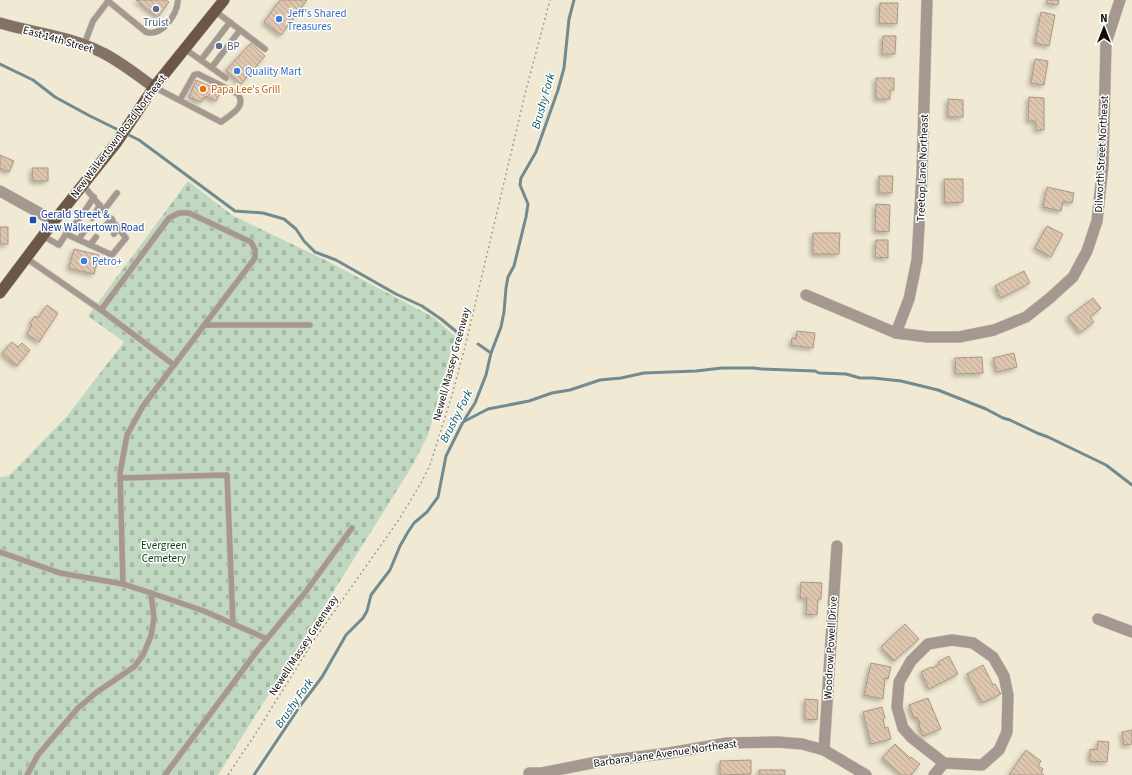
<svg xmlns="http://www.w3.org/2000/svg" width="1132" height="775" font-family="'Source Sans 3',sans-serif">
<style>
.cemetery{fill:url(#cemetery-stones)}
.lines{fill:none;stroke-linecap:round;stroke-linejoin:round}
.stream{stroke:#728b91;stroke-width:3}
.building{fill:url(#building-back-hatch);stroke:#a99888;filter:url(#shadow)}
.service-casing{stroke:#ccc7b3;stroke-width:7}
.minor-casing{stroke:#ccc7b3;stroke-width:12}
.secondary-casing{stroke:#ccc7b3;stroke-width:12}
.primary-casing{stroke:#ccc7b3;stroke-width:12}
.path{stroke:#a39e8d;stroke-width:1.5;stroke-dasharray:2 3;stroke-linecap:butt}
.service{stroke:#a59890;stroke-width:5.5}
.minor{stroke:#a59890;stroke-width:11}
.secondary{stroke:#837165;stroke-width:11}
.primary{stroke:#6b5647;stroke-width:11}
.service-dot{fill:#5c6f8a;stroke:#fff;stroke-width:1.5}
.shop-dot{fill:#3f7fe0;stroke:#fff;stroke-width:1.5}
.food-dot{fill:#e8710a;stroke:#fff;stroke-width:1.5}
.transit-dot{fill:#1a4fb4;stroke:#fff;stroke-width:1.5}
.labels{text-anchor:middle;stroke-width:3;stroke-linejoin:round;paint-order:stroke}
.shop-label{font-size:11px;fill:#366cbe;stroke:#fff;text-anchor:start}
.service-label{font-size:11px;fill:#4e5e75;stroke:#fff}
.street-label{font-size:11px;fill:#0f0d06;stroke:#fff}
.food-label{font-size:11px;fill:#c56008;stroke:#fff;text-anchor:start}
.transit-label{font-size:11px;fill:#164399;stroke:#fff;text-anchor:start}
.park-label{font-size:11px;fill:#123918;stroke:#fff}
.water-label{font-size:12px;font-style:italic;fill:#0c5869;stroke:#fff}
</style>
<defs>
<pattern id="cemetery-stones" width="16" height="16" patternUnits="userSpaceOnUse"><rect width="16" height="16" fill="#c0d8c1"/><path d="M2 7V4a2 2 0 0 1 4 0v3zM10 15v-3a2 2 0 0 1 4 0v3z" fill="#a4b8a4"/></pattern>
<pattern id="building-back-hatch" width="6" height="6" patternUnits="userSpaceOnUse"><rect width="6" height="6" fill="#dec5ad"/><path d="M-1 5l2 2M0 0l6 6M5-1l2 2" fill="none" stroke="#bda893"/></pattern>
<filter id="shadow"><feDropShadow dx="-2.5" dy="2.5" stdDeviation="2" flood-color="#0004"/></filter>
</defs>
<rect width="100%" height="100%" fill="#f0ead4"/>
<polygon class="cemetery" points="188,181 232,215 331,263 433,317 455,336 428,435 411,468 218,775 0,775 0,477 9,476 68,415 124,342 88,316"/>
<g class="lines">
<g class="stream">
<polyline points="0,64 33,80 55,97 90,116 139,140 235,211 263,213 284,219 296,229 304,241 315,252 336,260 396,294 422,306 441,319 458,333"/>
<polyline points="478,344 491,353"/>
<polyline points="463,422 488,409 529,401 552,393 570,390 600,380 621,378 644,373 696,371 722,368 754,368 761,369 815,371 819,373 846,374 860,378 873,378 901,381 938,390 986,409 1003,418 1010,420 1037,433 1048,437 1106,465 1132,485"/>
<polyline points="254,775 300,706 322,677 346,635 363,618 367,611 371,595 390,570 400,546 408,532 414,523 427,512 438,497 446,456 463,422 475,403 486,375 491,353 501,327 504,312 506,288 508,277 514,266 526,217 528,204 520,185 521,178 536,152 558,90 564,68 569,19 574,0"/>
</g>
</g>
<g class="building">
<polygon points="136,0 166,0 169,2 158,17"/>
<polygon points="280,0 307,0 281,35 264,22"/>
<polygon points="1047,0 1059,0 1058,5 1046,3"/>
<polygon points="880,3 898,3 897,24 879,23"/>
<polygon points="1041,12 1055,15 1049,46 1035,43"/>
<polygon points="883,36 896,36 895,54 882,54"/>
<polygon points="251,43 265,56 241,84 226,70"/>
<polygon points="1035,59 1048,61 1044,85 1031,83"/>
<polygon points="876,78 894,78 894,90 890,90 890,99 876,99"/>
<polygon points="196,80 221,91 216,101 206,96 205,99 203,98 201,102 189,97"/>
<polygon points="1029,97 1044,98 1044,130 1036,130 1036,121 1028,121"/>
<polygon points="948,99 963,100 963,117 948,117"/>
<polygon points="0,155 14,161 9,172 0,168"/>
<polygon points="32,168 48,168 48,181 33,181"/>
<polygon points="879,176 893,176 892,193 879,193"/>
<polygon points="944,179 963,179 963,202 945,203"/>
<polygon points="1047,187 1074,193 1072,203 1063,201 1061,211 1043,207"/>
<polygon points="876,204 890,205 889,232 875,231"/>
<polygon points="1047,226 1063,234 1051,257 1035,248"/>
<rect x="0" y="227" width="8" height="17"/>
<polygon points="813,233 840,233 839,254 813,254"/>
<polygon points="876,240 888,240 888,258 875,257"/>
<polygon points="74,249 99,255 94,274 69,268"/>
<polygon points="1024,271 1030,283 1001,298 995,286"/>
<polygon points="1093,298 1101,308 1090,317 1094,322 1080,333 1068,317"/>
<polygon points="47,305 58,313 39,342 27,334 32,325 30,323 35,316 38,318"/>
<polygon points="797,331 815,333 813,348 791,345 792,338 796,339"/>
<polygon points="12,342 18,347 22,343 30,350 17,366 2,353"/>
<polygon points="1014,353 1017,367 997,372 993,358"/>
<polygon points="982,357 983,373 956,374 955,358"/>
<polygon points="801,582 822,583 821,599 818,599 817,615 806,614 807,598 800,598"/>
<polygon points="905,624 919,639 894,661 881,647"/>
<polygon points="949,656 958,674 929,689 921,672 931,667 932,668 940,664 938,662"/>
<polygon points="871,663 891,667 888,679 885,678 883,699 864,695"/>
<polygon points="983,665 993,685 995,684 1001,694 982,703 967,674"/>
<polygon points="928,698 941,729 923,736 919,725 920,724 917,717 914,718 909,705"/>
<polygon points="805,699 818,700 817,720 805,719"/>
<polygon points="882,707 885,718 883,719 885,728 888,727 891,739 871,744 863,712"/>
<polygon points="1132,730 1132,744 1124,745 1122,732"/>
<polygon points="1098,741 1109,742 1107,762 1090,761 1090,749 1097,750"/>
<polygon points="895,744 910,758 911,757 920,764 911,775 902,775 882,758"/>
<polygon points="1026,750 1041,761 1038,766 1043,769 1041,773 1044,775 1009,775"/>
<polygon points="751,760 751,774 720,775 720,761"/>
<rect x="759" y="770" width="26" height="5"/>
</g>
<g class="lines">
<defs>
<g id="service">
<path d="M 108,1 L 146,32 C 163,37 177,14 178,0"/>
<polyline points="215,11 265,49"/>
<polyline points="84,45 93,21 109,0"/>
<polyline points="185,49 226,78"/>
<polyline points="201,60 230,22"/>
<polyline points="212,67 240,30"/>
<path d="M 154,87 L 221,122 C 230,115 247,107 238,94 L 198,74 L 194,75 L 180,100"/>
<polyline points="104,210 117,193"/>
<polyline points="92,218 100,205"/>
<polyline points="104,227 112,219"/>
<polyline points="66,234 80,218 94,197"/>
<polyline points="114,234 118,228"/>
<polyline points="43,236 59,245 66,234 112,255 126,238 83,185"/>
<polyline points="79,239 86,229"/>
<polyline points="90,245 96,237"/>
<polyline points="26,258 101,310 174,365"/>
<polyline points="101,310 169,218 179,213 189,213 251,242 255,250 255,258 143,406 127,435 120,473 123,584"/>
<polyline points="204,325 310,325"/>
<polyline points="121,478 227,475 233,624"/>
<polyline points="0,552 60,573 123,584 151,593 204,611 267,639"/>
<polyline points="27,775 38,755 78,708 97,692 134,667 143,655 151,636 154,618 151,593"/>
<polyline points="165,775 257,651 304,594 352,528"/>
</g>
<g id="minor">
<polyline points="0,191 54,221"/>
<polyline points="806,295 896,333 928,337 959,337 994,330 1026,317 1050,298 1073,277 1087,251 1097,221 1103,165 1106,43 1120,0"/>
<polyline points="896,333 909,299 917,260 922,174 927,0"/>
<polyline points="1098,619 1132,632"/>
<polygon points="952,640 973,643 993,657 1004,676 1008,695 1007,732 999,750 982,765 944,763 912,738 903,728 897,707 899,682 911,661 928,644"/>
<polyline points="824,750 837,546"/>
<polyline points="529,773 542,773 597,762 669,753 727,743 778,742 802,744 824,750 866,775"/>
<polyline points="934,775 944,763"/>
</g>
<path id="secondary" d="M 0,23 C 34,33 71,36 103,53 C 121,62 138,76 154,87"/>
<polyline id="primary" points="0,293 54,221 117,142 154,87 224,0"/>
</defs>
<use href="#service" class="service-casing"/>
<use href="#minor" class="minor-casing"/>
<use href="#secondary" class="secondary-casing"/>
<use href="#primary" class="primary-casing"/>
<polyline class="path" points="228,775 256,733 314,640 398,521 421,483 430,465 452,395 465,347 526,90 550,0"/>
<use href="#service" class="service"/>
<use href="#minor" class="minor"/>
<use href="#secondary" class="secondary"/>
<use href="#primary" class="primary"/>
</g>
<g class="service-dot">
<circle cx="156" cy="9" r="4"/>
<circle cx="219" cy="46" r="4"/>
</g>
<g class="shop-dot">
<circle cx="279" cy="19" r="4"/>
<circle cx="237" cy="71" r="4"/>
<circle cx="84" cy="261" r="4"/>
</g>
<circle class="food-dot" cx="203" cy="89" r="4"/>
<rect class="transit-dot" x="29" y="216" width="8" height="8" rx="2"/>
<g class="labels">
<g class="shop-label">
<text x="287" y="17">Jeff's Shared<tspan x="287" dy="13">Treasures</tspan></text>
<text x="245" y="75">Quality Mart</text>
<text x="92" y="265">Petro+</text>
</g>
<g class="service-label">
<text x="156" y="26">Truist</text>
<text x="227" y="50" text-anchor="start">BP</text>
</g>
<g class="street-label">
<text transform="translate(58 39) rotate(16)" y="4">East 14th Street</text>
<text transform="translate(118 136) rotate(-53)" y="4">New Walkertown Road Northeast</text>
<text transform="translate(1101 154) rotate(-87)" y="4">Dilworth Street Northeast</text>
<text transform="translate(922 168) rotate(-88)" y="4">Treetop Lane Northeast</text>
<text transform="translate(451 364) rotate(-75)" y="4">Newell/Massey Greenway</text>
<text transform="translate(303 645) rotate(-57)" y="4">Newell/Massey Greenway</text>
<text transform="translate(830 648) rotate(-87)" y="4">Woodrow Powell Drive</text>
<text transform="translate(665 753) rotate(-8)" y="4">Barbara Jane Avenue Northeast</text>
</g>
<g class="food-label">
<text x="211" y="93">Papa Lee's Grill</text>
</g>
<g class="transit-label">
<text x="41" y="218">Gerald Street &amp;<tspan x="41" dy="13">New Walkertown Road</tspan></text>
</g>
<g class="park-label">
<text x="164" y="549">Evergreen<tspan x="164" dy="13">Cemetery</tspan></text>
</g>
<g class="water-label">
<text transform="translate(543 101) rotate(-74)" y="4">Brushy Fork</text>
<text transform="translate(456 416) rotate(-63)" y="4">Brushy Fork</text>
<text transform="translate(294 703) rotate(-55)" y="4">Brushy Fork</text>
</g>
</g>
<g transform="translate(1104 28)" stroke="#ffffff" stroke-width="3" paint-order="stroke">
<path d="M0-3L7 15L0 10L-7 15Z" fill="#0f0d06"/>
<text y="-6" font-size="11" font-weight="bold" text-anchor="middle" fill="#0f0d06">N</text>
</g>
</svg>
